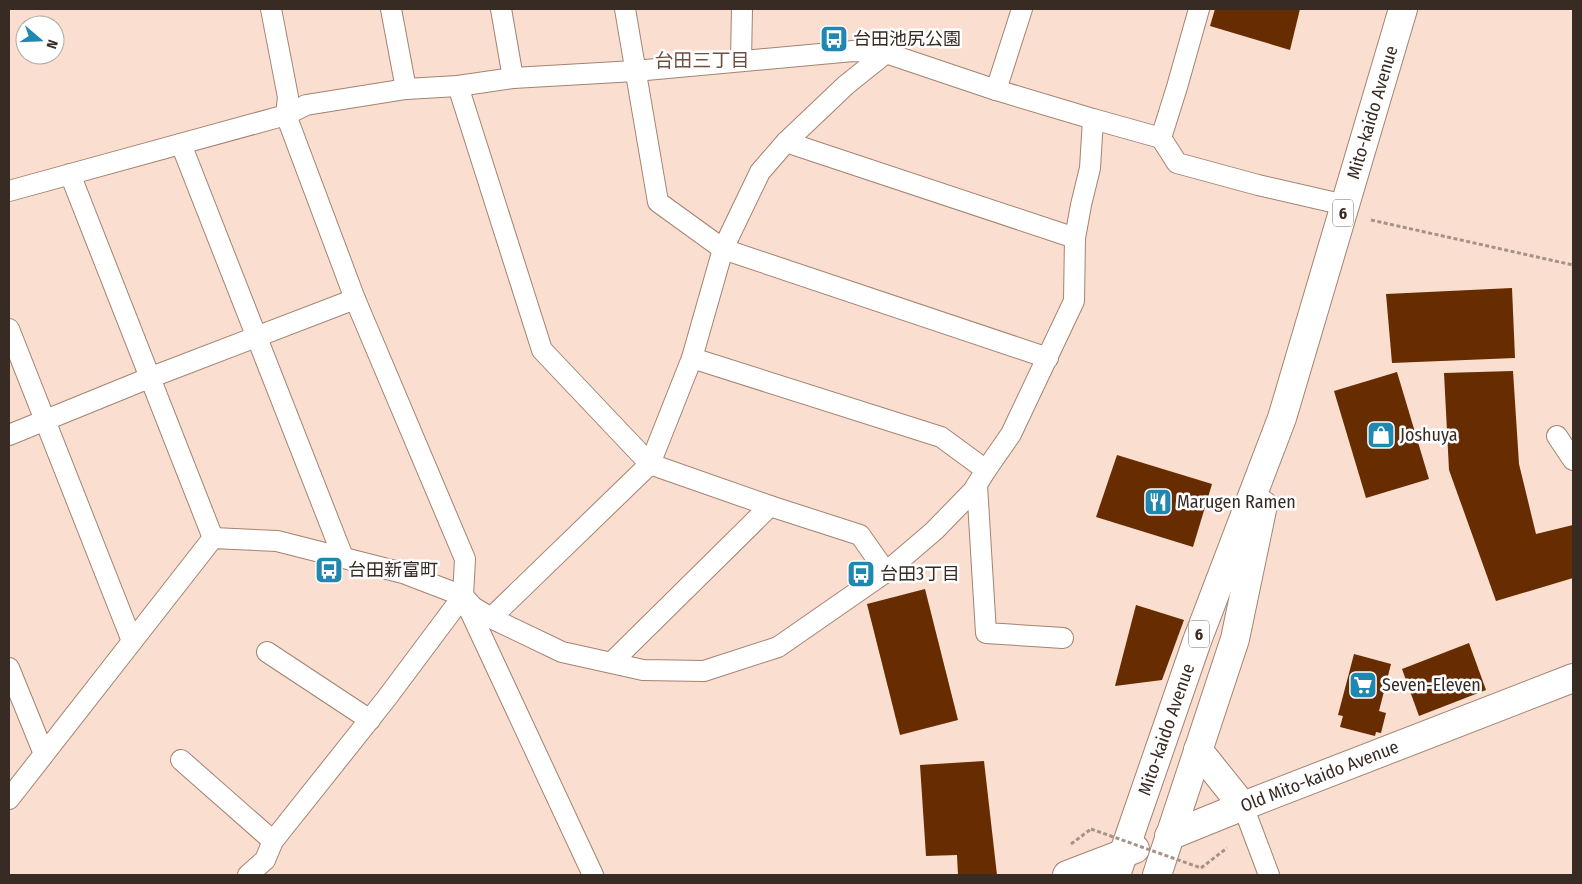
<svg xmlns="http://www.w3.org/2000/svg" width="1582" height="884" font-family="'Fira Sans Condensed','Noto Sans JP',sans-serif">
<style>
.building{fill:#672c00}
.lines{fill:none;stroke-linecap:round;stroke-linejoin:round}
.street-casing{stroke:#a38372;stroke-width:22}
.secondary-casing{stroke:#a38372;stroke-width:30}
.highway-casing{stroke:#a38372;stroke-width:30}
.path{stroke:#a79286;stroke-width:3;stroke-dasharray:4 2.5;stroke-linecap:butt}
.street{stroke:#fff;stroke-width:20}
.secondary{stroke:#fff;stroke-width:28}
.highway{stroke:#fff;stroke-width:28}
.path-bridge{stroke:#a79286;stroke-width:3;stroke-dasharray:4 2.5;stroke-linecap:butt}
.labels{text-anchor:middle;stroke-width:5;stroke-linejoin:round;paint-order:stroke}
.shield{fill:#fff;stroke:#746b66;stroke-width:1}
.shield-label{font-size:16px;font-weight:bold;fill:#382b24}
.poi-label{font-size:18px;fill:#382b24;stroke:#fff;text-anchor:start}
.street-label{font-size:18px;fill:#382b24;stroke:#fff}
.neighbourhood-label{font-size:19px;fill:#6d5041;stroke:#fff}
</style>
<rect width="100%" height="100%" fill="#fadecf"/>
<g class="building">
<polygon points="1215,9 1300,9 1290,50 1210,26"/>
<polygon points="1512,288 1515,358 1392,363 1386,294"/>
<polygon points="1513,371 1519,464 1536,534 1573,525 1573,578 1496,601 1449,470 1444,373"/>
<polygon points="1397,372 1429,479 1366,498 1334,391"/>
<polygon points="1117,455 1212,484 1193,547 1096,517"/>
<polygon points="925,589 958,720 900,735 867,604"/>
<polygon points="1136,605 1184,620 1162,680 1115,686"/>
<polygon points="1469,643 1486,690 1419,716 1402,669"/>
<polygon points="1354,654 1391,664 1379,711 1386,713 1381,733 1376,732 1375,736 1340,727 1343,716 1338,715"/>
<polygon points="984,761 997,875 958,875 957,855 926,856 920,765"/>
</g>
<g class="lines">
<defs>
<g id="street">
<polyline points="391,9 406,89"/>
<polyline points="501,9 513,78"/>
<polyline points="625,9 658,202 723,249 1048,358"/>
<polyline points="741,61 742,9"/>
<polyline points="458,86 542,350 650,464 770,506 860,535 886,572"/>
<polyline points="996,90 1093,119"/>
<polyline points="1161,138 1177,163 1258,185 1345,205"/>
<polyline points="786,142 1075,238"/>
<polyline points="181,144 343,557"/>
<polyline points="70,174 213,538"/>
<polyline points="9,191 286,115 288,97 271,9"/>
<polyline points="9,329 132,641"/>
<polyline points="692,358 941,437 986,470"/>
<polyline points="9,435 149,378 355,299"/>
<polyline points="1557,436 1573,460"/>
<polyline points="977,485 986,633 1063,638"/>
<polyline points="491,618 650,464 692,358 723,249 760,172 786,142 846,85 886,53 996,90 1022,9"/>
<polyline points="267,652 370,720"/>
<polyline points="612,662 770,506"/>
<polyline points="9,668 44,754"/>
<polyline points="181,760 273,841"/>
<polyline points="9,799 213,538 277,541 403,573 463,596 473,607 491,618 562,652 643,670 704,671 778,647 886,572 934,531 973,491 986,470 1011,434 1074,301 1075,238 1081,205 1090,168 1093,119 1161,138 1177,87 1199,9"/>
<polyline points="1243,806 1269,875"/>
<polyline points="248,875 265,860 273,841 386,699 463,596"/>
<polyline points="593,875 463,596 465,559 355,299 286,115 306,105 406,89 458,86 513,78 635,71 853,51 886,53"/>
</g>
<g id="secondary">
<path id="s1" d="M 1169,836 L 1243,806 L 1573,678"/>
</g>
<g id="highway">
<polyline points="1198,750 1243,806"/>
<polyline points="1067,875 1135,849"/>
<path id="s2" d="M 1116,875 L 1197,641 L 1282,418 L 1403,9"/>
<polyline points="1157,875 1235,639 1263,505"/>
</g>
</defs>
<use href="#street" class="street-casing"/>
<use href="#secondary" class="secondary-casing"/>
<use href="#highway" class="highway-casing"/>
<g class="path">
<polyline points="1371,220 1573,265"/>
<polyline points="1071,844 1091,829"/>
<polyline points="1201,868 1227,848"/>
</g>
<use href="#street" class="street"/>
<use href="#secondary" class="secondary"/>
<use href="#highway" class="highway"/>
<polyline class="path-bridge" points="1091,829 1201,868"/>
</g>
<defs>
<symbol id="bus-square" viewBox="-11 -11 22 22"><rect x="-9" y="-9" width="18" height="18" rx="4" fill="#1f88b0" stroke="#fff"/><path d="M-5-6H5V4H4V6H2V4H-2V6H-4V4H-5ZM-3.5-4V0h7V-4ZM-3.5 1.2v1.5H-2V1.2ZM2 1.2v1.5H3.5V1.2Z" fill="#fff"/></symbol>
<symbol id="shop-square" viewBox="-11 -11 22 22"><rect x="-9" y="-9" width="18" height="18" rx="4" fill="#1f88b0" stroke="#fff"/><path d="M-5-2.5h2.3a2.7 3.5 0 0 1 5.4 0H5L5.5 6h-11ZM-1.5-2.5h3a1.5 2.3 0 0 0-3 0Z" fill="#fff"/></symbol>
<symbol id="restaurant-square" viewBox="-11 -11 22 22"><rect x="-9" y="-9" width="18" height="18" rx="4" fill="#1f88b0" stroke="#fff"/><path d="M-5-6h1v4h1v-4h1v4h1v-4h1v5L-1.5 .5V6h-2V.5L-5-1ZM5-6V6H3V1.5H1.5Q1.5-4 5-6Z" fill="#fff"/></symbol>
<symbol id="supermarket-square" viewBox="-11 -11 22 22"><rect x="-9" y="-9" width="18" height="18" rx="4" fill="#1f88b0" stroke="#fff"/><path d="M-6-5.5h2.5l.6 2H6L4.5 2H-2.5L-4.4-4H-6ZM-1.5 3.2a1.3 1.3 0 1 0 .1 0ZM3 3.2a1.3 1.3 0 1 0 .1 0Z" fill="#fff"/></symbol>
</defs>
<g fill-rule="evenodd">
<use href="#bus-square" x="818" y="23" width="32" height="32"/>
<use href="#shop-square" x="1365" y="419" width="32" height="32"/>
<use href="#restaurant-square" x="1142" y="486" width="32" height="32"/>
<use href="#bus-square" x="313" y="554" width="32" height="32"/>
<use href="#bus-square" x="845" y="558" width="32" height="32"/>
<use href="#supermarket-square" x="1347" y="669" width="32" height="32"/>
</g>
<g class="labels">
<g class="shield">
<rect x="1333" y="199.5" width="20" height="27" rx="4"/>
<rect x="1189" y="620.5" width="20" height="27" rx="4"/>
</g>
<g class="shield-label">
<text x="1343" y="219">6</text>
<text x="1199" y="640">6</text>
</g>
<g class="poi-label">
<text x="853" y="45">台田池尻公園</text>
<text x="1400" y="441">Joshuya</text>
<text x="1177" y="508">Marugen Ramen</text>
<text x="348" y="576">台田新富町</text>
<text x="880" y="580">台田3丁目</text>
<text x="1382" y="691">Seven-Eleven</text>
</g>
<g class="street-label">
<text dy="6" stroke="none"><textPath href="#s2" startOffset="805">Mito-kaido Avenue</textPath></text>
<text dy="6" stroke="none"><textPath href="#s2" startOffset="154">Mito-kaido Avenue</textPath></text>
<text dy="6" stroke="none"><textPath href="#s1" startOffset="162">Old Mito-kaido Avenue</textPath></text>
</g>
<g class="neighbourhood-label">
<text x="702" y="67">台田三丁目</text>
</g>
</g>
<rect width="1582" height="884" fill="none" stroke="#382b24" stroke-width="20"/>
<g transform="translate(40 40) rotate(109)"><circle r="24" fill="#ffffff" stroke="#afaaa7"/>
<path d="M0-4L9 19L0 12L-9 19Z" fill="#1f88b0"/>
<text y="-8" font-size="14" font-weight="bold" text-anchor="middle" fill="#382b24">N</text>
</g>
</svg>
